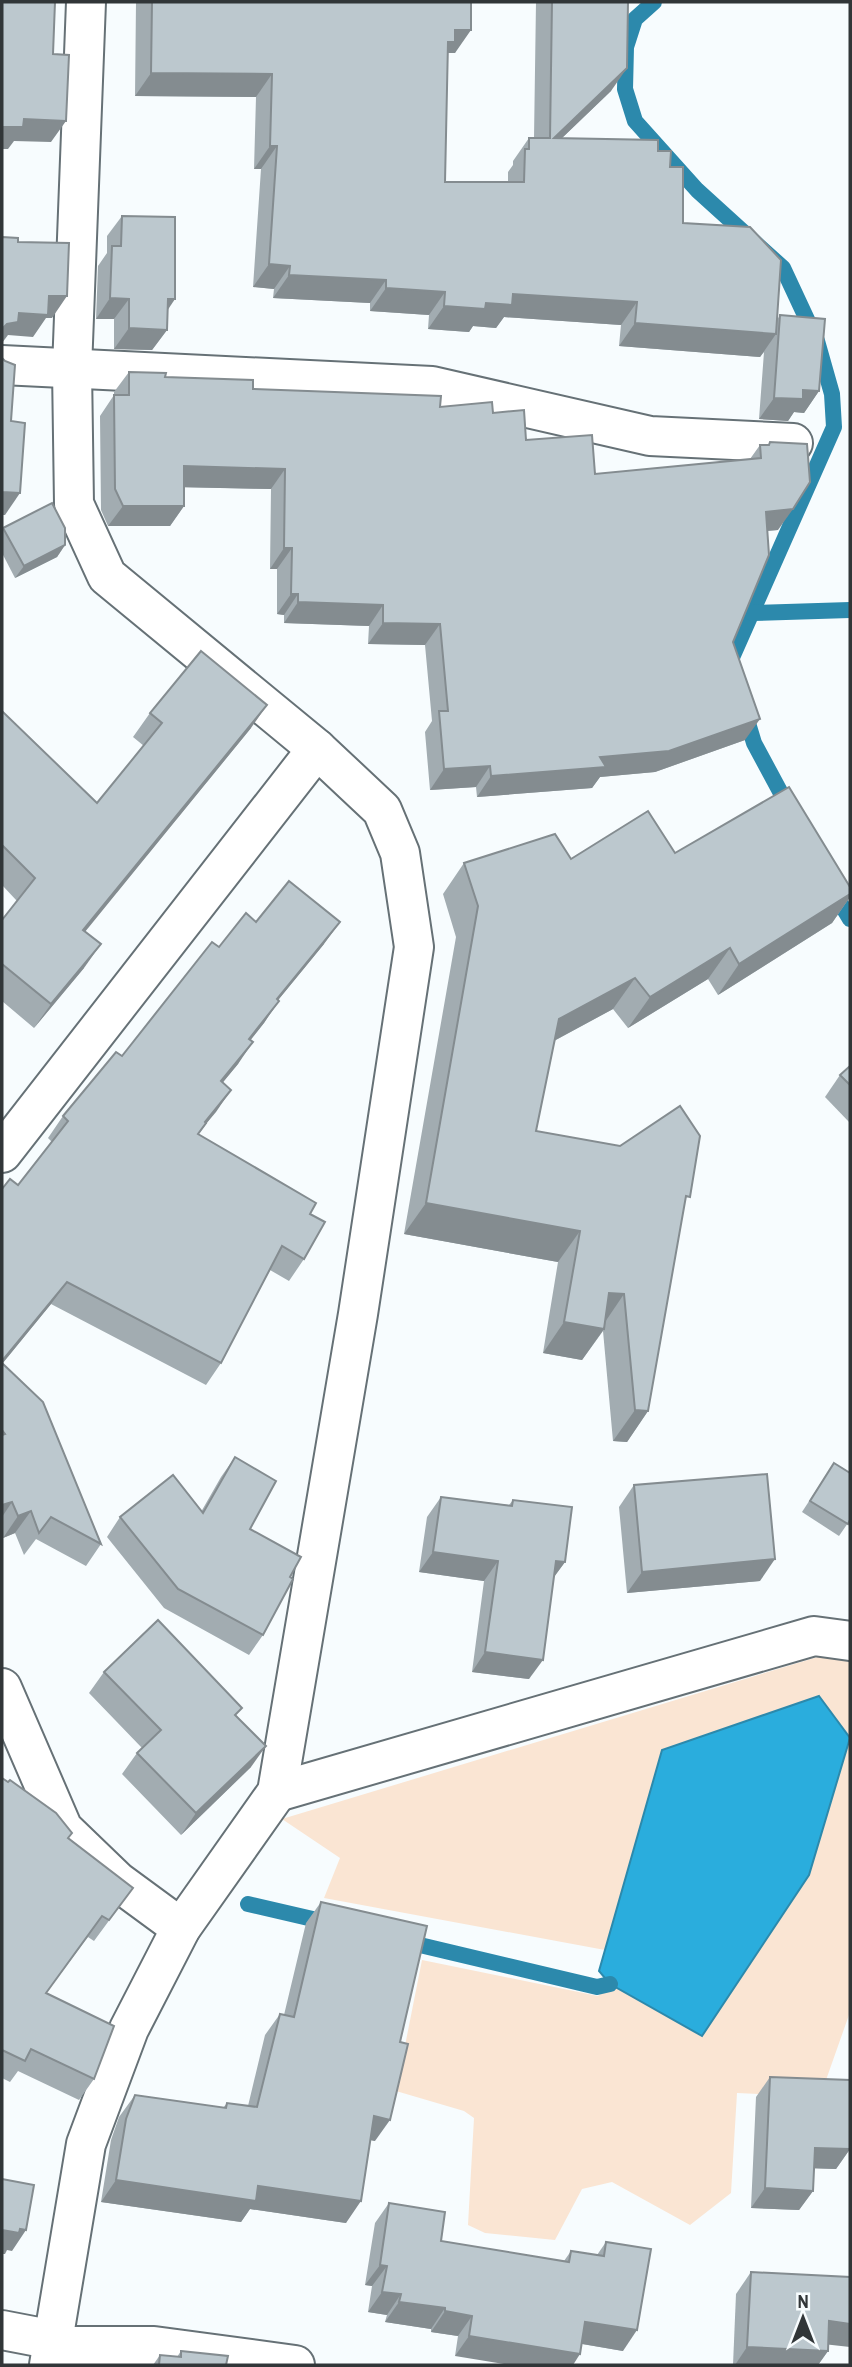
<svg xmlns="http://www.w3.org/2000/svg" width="852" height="2367" font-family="'Archivo Narrow',sans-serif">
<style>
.green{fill:#fae5d3}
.water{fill:#2aaddd;stroke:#2c89ac;stroke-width:2}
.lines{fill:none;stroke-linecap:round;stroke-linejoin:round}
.stream{stroke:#2c89ac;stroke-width:16}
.street-casing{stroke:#667176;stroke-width:42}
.street{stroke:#fff;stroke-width:38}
.wall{fill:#a2acb1}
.shaded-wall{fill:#848c90}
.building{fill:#bcc8ce;stroke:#848c90;stroke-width:2}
</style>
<rect width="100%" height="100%" fill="#f7fcfe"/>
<polygon class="green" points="821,1656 850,1659 850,2012 820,2097 737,2093 731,2193 690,2225 612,2182 582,2189 555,2240 485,2233 468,2225 474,2118 464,2111 396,2091 422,1960 598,1996 610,1984 701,2036 662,1750 605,1950 324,1898 340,1858 282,1819"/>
<polygon class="water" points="819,1696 850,1738 809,1875 702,2036 610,1984 599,1971 662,1750"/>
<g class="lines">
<g class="stream">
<polyline points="654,2 635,19 626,47 625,89 635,121 697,190 783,268 817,341 832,394 834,427 730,662 732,668"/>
<polyline points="752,613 850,610"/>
<polyline points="745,713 754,743 790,810"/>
<polyline points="833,891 850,919"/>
<polyline points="248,1904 330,1923"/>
<polyline points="403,1941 597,1987 610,1984"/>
</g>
<defs>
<g id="street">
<polyline points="2,365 432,386 650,436 793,443"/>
<polyline points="2,1153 317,749"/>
<polyline points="2,1688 63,1829 117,1881 181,1928"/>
<polyline points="277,1792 814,1636 850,1641"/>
<polyline points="2,2330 54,2340"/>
<polyline points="54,2346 154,2346 295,2365"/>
<polyline points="49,2365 86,2144 129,2029 181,1928 277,1792 358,1314 414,947 400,853 382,810 317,749 107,576 74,504 72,369 86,2"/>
</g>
</defs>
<use href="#street" class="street-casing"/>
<use href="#street" class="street"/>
</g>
<g class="wall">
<polygon points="136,2 471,2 455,53 448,53 445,182 508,182 508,172 513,165 513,161 529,138 534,138 536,2 628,2 611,91 562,138 658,151 670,167 683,223 777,320 780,315 819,391 804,413 794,412 788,421 759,419 764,352 760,357 619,346 621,325 504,317 496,328 473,326 469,332 428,329 429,315 370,311 370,303 273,298 274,289 253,287 261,169 254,169 256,97 135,96"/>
<polygon points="122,216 167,310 167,330 152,350 114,349 114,319 96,319 98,266 107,253 107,236"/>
<polygon points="129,372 253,389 440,407 493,413 526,440 595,474 750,459 760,445 768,445 770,442 778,530 767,531 733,642 745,740 655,772 600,777 592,788 477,797 476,787 430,790 425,732 432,721 425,645 368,644 369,626 284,623 284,615 277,614 277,569 270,569 271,489 184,487 184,506 170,526 108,526 101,510 100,416 114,395 114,392"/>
<polygon points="3,528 65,545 57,557 15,578 2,553 2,529"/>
<polygon points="2,711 97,803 144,746 133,737 150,713 251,728 85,931 84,968 34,1028 2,1001 2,920 17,901 2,885"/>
<polygon points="675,853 850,887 850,897 832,923 718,995 708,979 628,1028 613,1009 554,1041 536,1131 684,1205 648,1411 627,1442 613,1441 603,1331 582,1360 543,1353 558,1262 404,1234 456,937 443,894 464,863 571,859"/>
<polygon points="256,922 324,944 278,1000 264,1023 250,1040 238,1064 222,1083 231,1090 198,1135 310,1214 304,1259 289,1281 270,1270 221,1363 206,1385 51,1304 2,1364 101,1544 86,1566 36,1539 24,1555 15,1533 3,1538 2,1536 2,1189 18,1185 52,1142 48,1138 63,1116 122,1056 219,947"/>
<polygon points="850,1066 850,1123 825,1097 840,1075"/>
<polygon points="235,1457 250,1529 290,1577 263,1635 249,1655 164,1608 107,1537 120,1517 201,1512 221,1477"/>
<polygon points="834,1463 850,1520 839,1536 802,1512"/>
<polygon points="634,1485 760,1581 627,1593 619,1507"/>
<polygon points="441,1497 509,1505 513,1500 565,1562 554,1577 529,1679 472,1672 484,1581 419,1572 427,1517"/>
<polygon points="104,1672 237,1716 251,1767 181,1835 122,1774 137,1753 142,1748 89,1693"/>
<polygon points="2,1778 68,1838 133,1888 94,1941 88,1937 46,1993 94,2079 79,2100 18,2071 10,2082 2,2078"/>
<polygon points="321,1902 375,2141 371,2140 346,2223 250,2209 241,2222 101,2202 111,2140 119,2117 135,2095 223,2108 227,2103 248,2106 265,2035 280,2014 284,2015 306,1923"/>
<polygon points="770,2077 850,2149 836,2169 814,2168 813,2191 799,2210 751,2208 756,2097"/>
<polygon points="389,2203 441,2241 564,2261 571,2251 597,2255 606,2242 623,2351 582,2344 455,2356 458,2336 431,2332 431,2329 385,2322 387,2315 368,2312 372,2286 365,2285 375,2223"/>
<polygon points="751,2272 828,2345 828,2351 818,2365 733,2365 736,2294"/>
<polygon points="181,2351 226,2365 153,2365 160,2355 177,2357"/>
</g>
<g class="shaded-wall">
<polygon points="455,30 471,30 455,53 447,53 432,65"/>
<polygon points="627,68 611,91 538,161 554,138"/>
<polygon points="151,73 272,74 256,97 135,96"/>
<polygon points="24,119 66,121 51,142 14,141 8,149 2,149 2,127"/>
<polygon points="270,146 277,146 261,169 254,169"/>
<polygon points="269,264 290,266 274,289 253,287"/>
<polygon points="289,275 386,280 370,303 273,298"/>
<polygon points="386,288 445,292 429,315 370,311"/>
<polygon points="513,294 637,302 621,325 504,317 496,328 473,326 469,332 428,329 444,306 486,303"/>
<polygon points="49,296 67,296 52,318 46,318 33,337 8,335 2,343 2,329 19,313"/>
<polygon points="110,298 129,299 114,319 96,319"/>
<polygon points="168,299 175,299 161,320"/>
<polygon points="635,323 776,334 760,357 619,346"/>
<polygon points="129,328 167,330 152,350 114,349"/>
<polygon points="803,390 819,391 804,413 794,412 788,421 759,419 774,398"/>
<polygon points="184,466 285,469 271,489 170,487"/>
<polygon points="2,492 20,493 5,515 2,515"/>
<polygon points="123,506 184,506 170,526 108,526"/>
<polygon points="793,509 778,530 751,532 766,512"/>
<polygon points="65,545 57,557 15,578 24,566"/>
<polygon points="284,548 292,548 277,569 270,569"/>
<polygon points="291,594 298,594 284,615 277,614"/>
<polygon points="298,602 383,605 369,626 284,623"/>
<polygon points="383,623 440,624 425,645 368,644"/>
<polygon points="267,705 251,728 67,954 83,930"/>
<polygon points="760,719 745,740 655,772 600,777 592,788 477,797 491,776 600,757"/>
<polygon points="490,766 476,787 430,790 444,769"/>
<polygon points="850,894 850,897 832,923 718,995 739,964"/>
<polygon points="340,922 324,944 261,1021 277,999"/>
<polygon points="101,944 84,968 34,1028 51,1004"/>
<polygon points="730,948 708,979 628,1028 650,997"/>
<polygon points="635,978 613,1009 537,1050 559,1019"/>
<polygon points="279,1001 264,1023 234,1061 249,1039"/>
<polygon points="253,1042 238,1064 206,1103 221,1081"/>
<polygon points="231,1090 216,1112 189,1144 205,1122"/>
<polygon points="426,1203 580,1231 558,1262 404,1234"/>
<polygon points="67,1282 51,1304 2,1364 2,1361"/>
<polygon points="609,1293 624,1294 603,1325"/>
<polygon points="564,1322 604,1329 582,1360 543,1353"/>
<polygon points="635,1410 648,1411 627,1442 613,1441"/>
<polygon points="12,1502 2,1517 2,1505"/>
<polygon points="31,1511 15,1533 3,1538 18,1516"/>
<polygon points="433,1552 498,1561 484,1581 419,1572"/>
<polygon points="775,1559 760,1581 627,1593 642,1572"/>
<polygon points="556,1561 565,1562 551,1581"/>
<polygon points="485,1652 543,1660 529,1679 472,1672"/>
<polygon points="266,1746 251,1767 181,1835 196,1813"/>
<polygon points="374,2116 390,2120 375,2141 359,2138"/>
<polygon points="815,2148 850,2149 836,2169 801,2168"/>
<polygon points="116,2180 258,2186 361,2201 346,2223 250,2209 241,2222 101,2202"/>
<polygon points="765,2188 813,2191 799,2210 751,2208"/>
<polygon points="20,2229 26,2230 12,2251 7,2250 5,2254 2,2254 2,2230"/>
<polygon points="380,2265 387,2266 372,2286 365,2285"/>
<polygon points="382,2292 401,2294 387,2315 368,2312"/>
<polygon points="399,2302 445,2308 431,2329 385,2322"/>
<polygon points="445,2311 472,2316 458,2336 431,2332"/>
<polygon points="829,2321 850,2324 850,2347 814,2343"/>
<polygon points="585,2322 637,2330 623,2351 571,2342"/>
<polygon points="469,2336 580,2354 573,2365 510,2365 455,2356"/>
<polygon points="747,2347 828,2351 818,2365 735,2365"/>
</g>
<g class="building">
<polygon points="2,2 55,2 53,54 69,55 66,121 24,119 23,127 2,127"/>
<polygon points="152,2 471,2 471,30 455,30 455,42 448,42 445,182 524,182 525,149 529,149 529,138 550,138 552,2 628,2 627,68 554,138 658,140 658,151 671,151 670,167 683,167 683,223 750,227 781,260 776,334 635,323 637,302 513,294 512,305 486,303 485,309 444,306 445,292 386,288 386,280 289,275 290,266 269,264 277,146 270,146 272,74 151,73"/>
<polygon points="122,216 175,217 175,299 168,299 167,330 129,328 129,299 110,298 112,246 121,246"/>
<polygon points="2,237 18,238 18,242 69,243 67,296 49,296 48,315 19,313 18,322 7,324 2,329"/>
<polygon points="780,315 825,319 819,391 803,390 803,399 774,398"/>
<polygon points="2,358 5,361 15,365 11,421 25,423 20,493 2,492"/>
<polygon points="129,372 166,373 165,377 253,380 253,389 441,396 440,407 492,402 493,413 524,410 526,440 592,435 595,474 761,458 760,445 769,445 770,442 807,444 810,482 793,509 766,512 769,555 733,642 760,719 669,751 600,757 606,767 491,776 490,766 444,769 439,711 448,711 440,624 383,623 383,605 298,602 298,594 291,594 292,548 284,548 285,469 184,466 184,506 123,506 115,489 114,395 129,395"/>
<polygon points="52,503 65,528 65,545 24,566 3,528"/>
<polygon points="201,651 267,705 83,930 101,944 51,1004 2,964 2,920 35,878 2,845 2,711 97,803 162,723 150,713"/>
<polygon points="789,787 850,887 850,894 739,964 730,948 650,997 635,978 559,1019 536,1131 620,1146 680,1106 700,1136 690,1197 686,1196 648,1411 635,1410 624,1294 609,1293 604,1329 564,1322 580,1231 426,1203 478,906 464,863 555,834 571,859 648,811 675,853"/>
<polygon points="289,881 340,922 277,999 279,1001 249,1039 253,1042 221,1081 231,1090 205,1122 206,1123 198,1134 316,1203 310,1214 325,1222 304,1259 282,1246 221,1363 67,1282 2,1361 2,1189 10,1179 18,1185 68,1121 63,1116 116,1052 122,1056 212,942 219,947 246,913 256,922"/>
<polygon points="850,1066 850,1085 840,1075"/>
<polygon points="2,1363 43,1402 101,1544 51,1517 39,1533 31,1511 18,1516 12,1502 2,1505 2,1435 5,1434 2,1430"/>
<polygon points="235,1457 276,1481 250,1529 301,1557 290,1577 293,1579 263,1635 178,1589 120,1517 173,1475 203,1513"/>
<polygon points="834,1463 850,1473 850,1520 848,1524 810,1501"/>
<polygon points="767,1474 775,1559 642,1572 634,1485"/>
<polygon points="441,1497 512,1506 513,1500 572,1507 565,1562 556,1561 543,1660 485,1652 498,1561 433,1552"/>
<polygon points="158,1620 242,1708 235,1715 266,1746 196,1813 137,1753 161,1730 104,1672"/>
<polygon points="2,1778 8,1782 10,1780 56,1813 72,1833 68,1838 133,1888 109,1920 102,1916 46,1993 114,2026 94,2079 31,2049 25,2061 2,2050"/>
<polygon points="321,1902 427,1926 400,2042 408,2044 390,2120 374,2116 361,2201 258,2186 256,2201 116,2180 126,2119 135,2095 226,2108 227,2103 257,2107 280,2014 294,2017"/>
<polygon points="770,2077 850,2080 850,2149 815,2148 813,2191 765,2188"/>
<polygon points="2,2179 34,2185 26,2230 20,2229 19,2233 2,2230"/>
<polygon points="389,2203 445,2212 441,2241 569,2262 571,2251 604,2256 606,2242 651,2249 637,2330 585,2322 580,2354 469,2336 472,2316 445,2311 445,2308 399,2302 401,2294 382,2292 387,2266 380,2265"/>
<polygon points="751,2272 850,2277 850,2324 829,2321 828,2351 747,2347"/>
<polygon points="181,2351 228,2356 226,2365 159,2365 160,2355 181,2357"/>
</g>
<rect width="852" height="2367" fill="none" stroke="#313638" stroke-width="7"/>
<g transform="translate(803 2318)" stroke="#f7fcfe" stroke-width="5" paint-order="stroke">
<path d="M0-5L12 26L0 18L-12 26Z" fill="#313638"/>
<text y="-10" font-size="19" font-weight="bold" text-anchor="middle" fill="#313638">N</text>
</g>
</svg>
